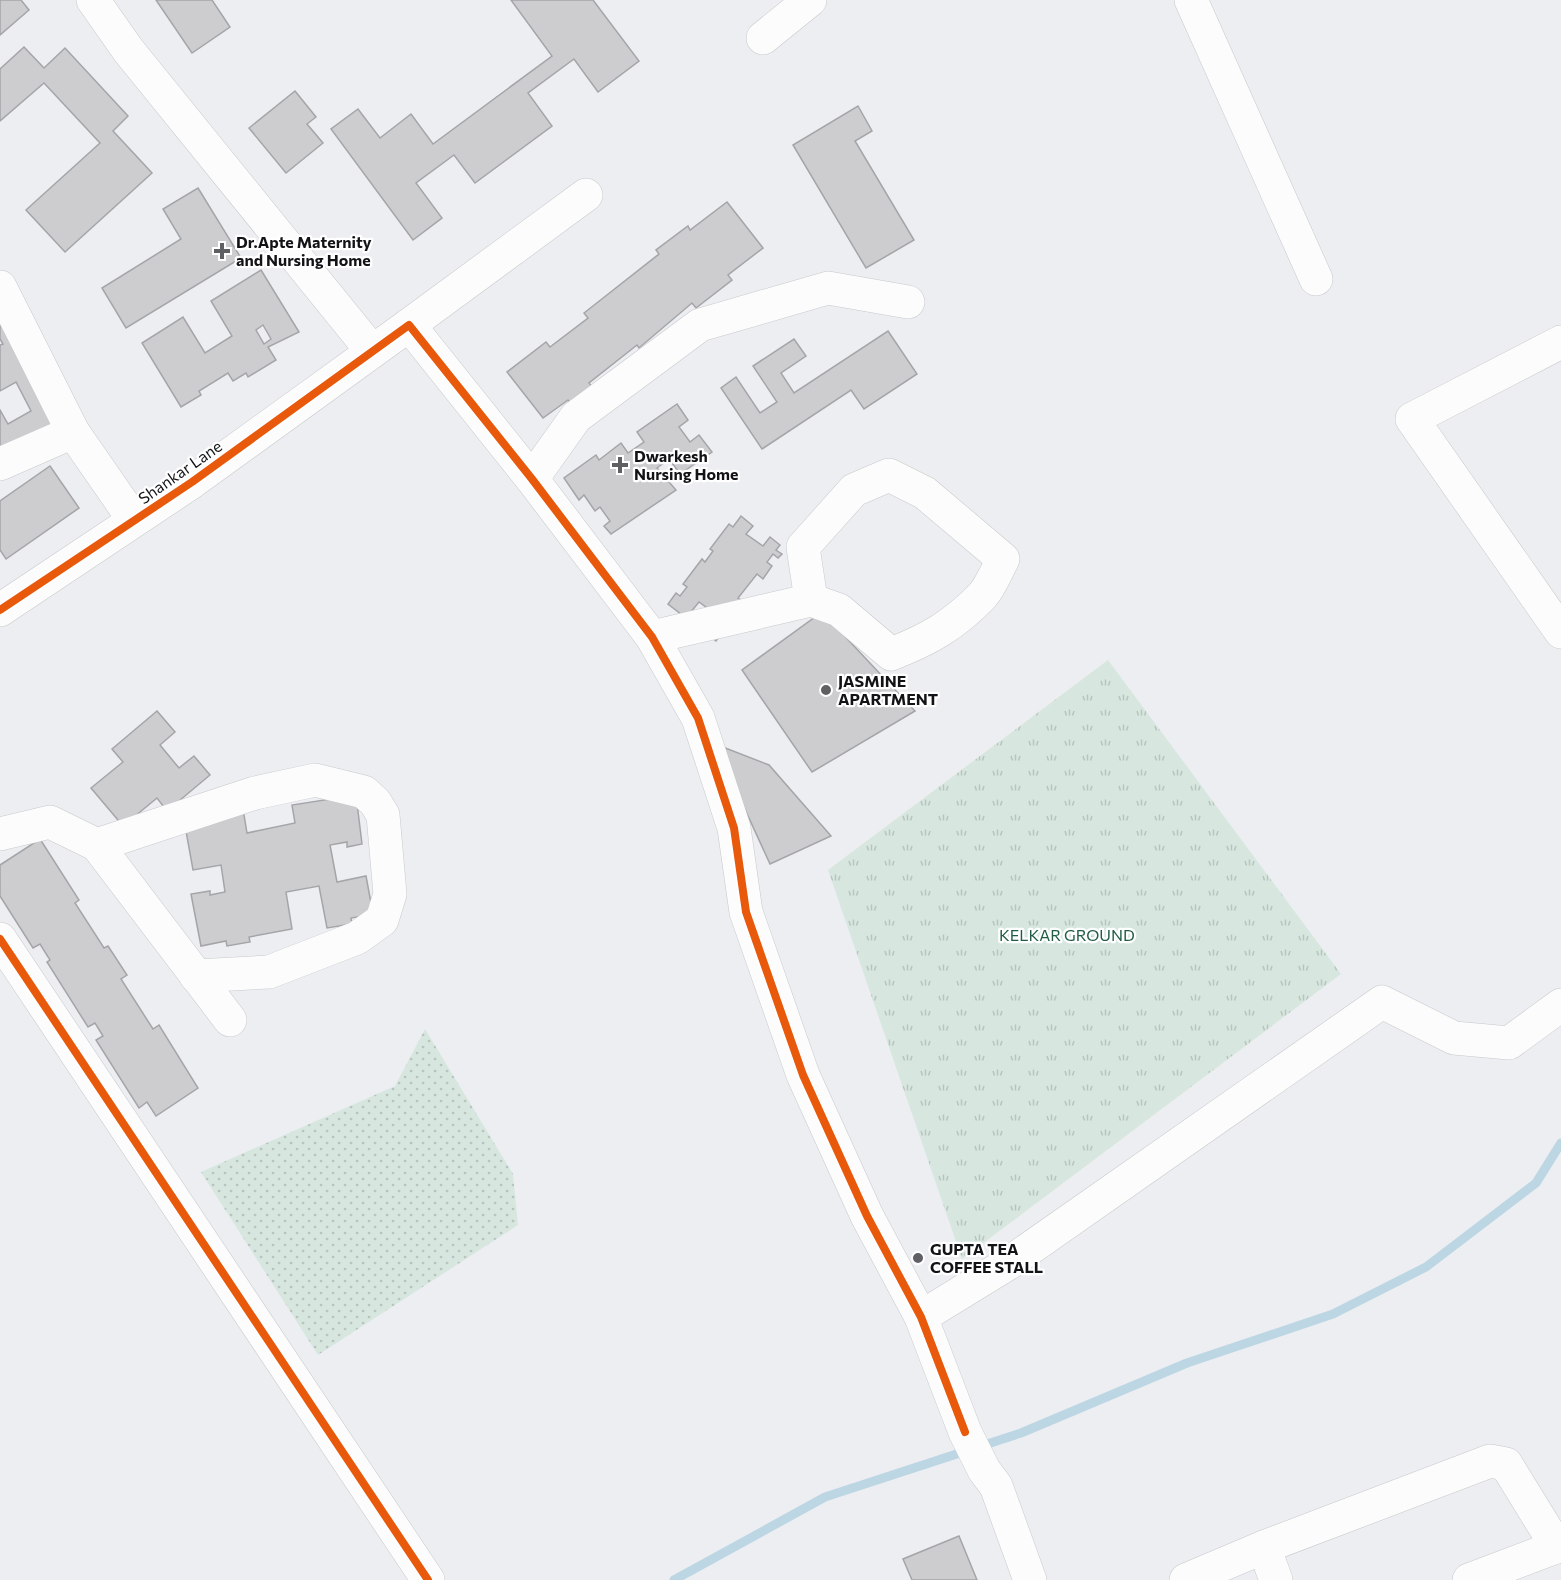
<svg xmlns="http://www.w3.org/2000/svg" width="1561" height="1580" font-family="Commissioner,sans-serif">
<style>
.grass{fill:url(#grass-dots)}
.park{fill:url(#park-tufts)}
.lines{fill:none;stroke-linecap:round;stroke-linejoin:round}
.stream{stroke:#bcd6e4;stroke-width:9}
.building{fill:#cdcdd0;stroke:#a4a5a8;stroke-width:1.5;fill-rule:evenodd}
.minor-casing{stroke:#c7c9cb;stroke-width:34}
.minor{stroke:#fcfcfd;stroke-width:33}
.cycleway-casing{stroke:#fff;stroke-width:11}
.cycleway{stroke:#e8590c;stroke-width:8}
.poi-dot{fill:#5e6063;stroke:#fff;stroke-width:2}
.labels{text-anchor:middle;stroke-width:4.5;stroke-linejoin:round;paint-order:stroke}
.poi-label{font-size:16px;font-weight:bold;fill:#121316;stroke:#fff;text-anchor:start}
.street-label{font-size:16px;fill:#121316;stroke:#fff}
.park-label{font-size:16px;fill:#205d43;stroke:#fff}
</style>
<defs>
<pattern id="grass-dots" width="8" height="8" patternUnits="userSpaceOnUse" patternTransform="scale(1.5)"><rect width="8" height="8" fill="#d7e7e0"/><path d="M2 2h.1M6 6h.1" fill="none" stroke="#b8c5bf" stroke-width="1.8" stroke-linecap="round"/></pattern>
<pattern id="park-tufts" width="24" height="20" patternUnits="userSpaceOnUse" patternTransform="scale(1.5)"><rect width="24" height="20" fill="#d7e7e0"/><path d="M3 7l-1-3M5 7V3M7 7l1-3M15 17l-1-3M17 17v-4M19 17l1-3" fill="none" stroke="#b8c5bf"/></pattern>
</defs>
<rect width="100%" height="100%" fill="#eceef1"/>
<polygon class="grass" points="425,1029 513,1174 518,1225 318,1355 201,1172 395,1086"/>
<polygon class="park" points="1108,660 1341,974 962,1259 828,870"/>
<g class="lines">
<polyline class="stream" points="674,1580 825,1497 1021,1433 1187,1363 1333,1314 1426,1267 1536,1183 1561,1143"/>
</g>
<g class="building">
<polygon points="0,0 21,0 29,10 0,35"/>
<polygon points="156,0 212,0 230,27 192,53"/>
<polygon points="511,0 593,0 639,61 598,92 574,59 528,93 552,126 475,183 454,155 416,183 442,218 413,240 331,129 358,109 380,138 411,114 433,144 552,56"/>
<polygon points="24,47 44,68 65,48 128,116 113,131 152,173 65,252 26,210 100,143 44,83 0,121 0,69"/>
<polygon points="295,91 316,117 307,124 323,143 286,173 249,128"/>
<polygon points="858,106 872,131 855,141 914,240 866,268 793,145"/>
<polygon points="198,188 241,258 126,328 102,288 181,239 163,209"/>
<polygon points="727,202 763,248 728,275 732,280 696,308 692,303 639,348 637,345 589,383 592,387 570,403 568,400 543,418 507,372 546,342 550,347 588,318 584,313 659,254 656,250 688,226 690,230"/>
<path d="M 261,270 L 299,332 L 268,347 L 276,360 L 248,377 L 246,373 L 233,381 L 228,373 L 199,391 L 201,395 L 181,407 L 142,343 L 183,317 L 205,353 L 232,336 L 211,301 ZM 263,325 L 271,339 L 264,344 L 256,330 Z"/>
<polygon points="0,310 63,421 0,451 0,410 8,424 31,411 16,382 0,391 0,345 3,344 0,339"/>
<polygon points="888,331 917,374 864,409 851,390 762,449 721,388 736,377 760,413 777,402 753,366 794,339 806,356 781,373 794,393"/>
<polygon points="677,404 688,420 679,427 690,442 699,435 712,452 680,474 669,459 657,468 676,490 611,534 604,526 610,521 600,507 595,511 584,495 579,500 564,478 596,455 599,460 621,443 628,453 644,442 637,432"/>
<polygon points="50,466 79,508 6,559 0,550 0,501"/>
<polygon points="741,516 753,526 746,534 763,546 770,537 780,545 776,550 782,554 778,558 773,554 767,562 772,566 763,579 757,574 738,598 745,603 716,641 702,630 714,613 699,602 686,618 668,604 676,593 680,596 687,587 683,584 702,559 705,562 713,551 710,549 729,524 733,527"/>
<polygon points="822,612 915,711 812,772 742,670"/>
<polygon points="157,711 175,732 160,745 179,768 194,756 210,775 167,811 157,798 123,826 91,788 123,762 112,749"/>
<polygon points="715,744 769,765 831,836 770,864"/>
<polygon points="356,795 362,844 347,847 347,842 330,845 337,882 366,876 373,914 351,918 352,924 327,928 319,886 286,892 292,929 249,937 250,942 227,946 226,941 201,946 191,894 210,891 210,895 225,892 221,865 193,870 184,820 243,809 247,833 295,823 292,805"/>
<polygon points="40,839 79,900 75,903 104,948 108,946 127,975 121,979 153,1029 159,1025 198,1088 156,1116 147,1102 139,1108 96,1040 103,1036 95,1023 88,1027 47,962 50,960 40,944 33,948 0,896 0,865"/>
<polygon points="959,1536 977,1580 912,1580 903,1559"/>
</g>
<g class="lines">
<defs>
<g id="minor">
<polyline points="93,0 128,50 372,351"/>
<polyline points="1191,0 1316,279"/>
<polyline points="763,38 810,0"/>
<polyline points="0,287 73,432"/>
<polyline points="409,325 586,195"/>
<polyline points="1561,342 1412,419 1561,632"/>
<polyline points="0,464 73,432 134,520"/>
<polyline points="532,479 576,417 700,325 828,288 908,302"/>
<polyline points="0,610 192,482 409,325 532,479 652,637 698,718 734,828 746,912 803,1075 867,1216 921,1317 965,1432 984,1470 996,1486 1030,1580"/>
<path d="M 652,637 L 811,600 L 839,610 L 891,654 C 928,640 954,625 982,596 C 991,586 997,570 1003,559 L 925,493 L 889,475 L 854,490 L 803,547 L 811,600"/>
<polyline points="0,834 50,822 97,845 230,1020"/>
<polyline points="97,845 255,793 315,780 364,792 375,802 383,815 390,894 382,920 357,938 269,972 196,976"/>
<polyline points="0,939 428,1580"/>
<polyline points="921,1317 1009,1263 1382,1002 1454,1038 1509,1043 1561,1005"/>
<polyline points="1264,1547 1276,1580"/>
<polyline points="1186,1580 1264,1547 1490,1461 1506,1464 1557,1547"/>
<polyline points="1469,1580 1561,1545"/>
</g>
</defs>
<use href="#minor" class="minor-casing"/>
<use href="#minor" class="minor"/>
<defs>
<g id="cycleway">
<polyline points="0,610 192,482 409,325 532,479 652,637 698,718 734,828 746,912 803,1075 867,1216 921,1317 965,1432"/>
<polyline points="0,939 428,1580"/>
</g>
</defs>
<use href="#cycleway" class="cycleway-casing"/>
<use href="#cycleway" class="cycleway"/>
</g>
<g class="poi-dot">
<path d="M219 242h6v6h6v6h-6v6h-6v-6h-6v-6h6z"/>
<path d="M617 456h6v6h6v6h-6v6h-6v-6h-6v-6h6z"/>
<circle cx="826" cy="690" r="6"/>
<circle cx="918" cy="1258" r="6"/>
</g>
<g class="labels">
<g class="poi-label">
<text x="236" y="248">Dr.Apte Maternity<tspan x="236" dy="18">and Nursing Home</tspan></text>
<text x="634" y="462">Dwarkesh<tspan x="634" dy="18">Nursing Home</tspan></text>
<text x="838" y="687">JASMINE<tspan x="838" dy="18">APARTMENT</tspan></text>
<text x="930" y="1255">GUPTA TEA<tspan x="930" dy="18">COFFEE STALL</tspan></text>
</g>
<g class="street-label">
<text transform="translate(180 472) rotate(-35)" y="6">Shankar Lane</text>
</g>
<g class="park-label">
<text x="1067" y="941">KELKAR GROUND</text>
</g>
</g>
</svg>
